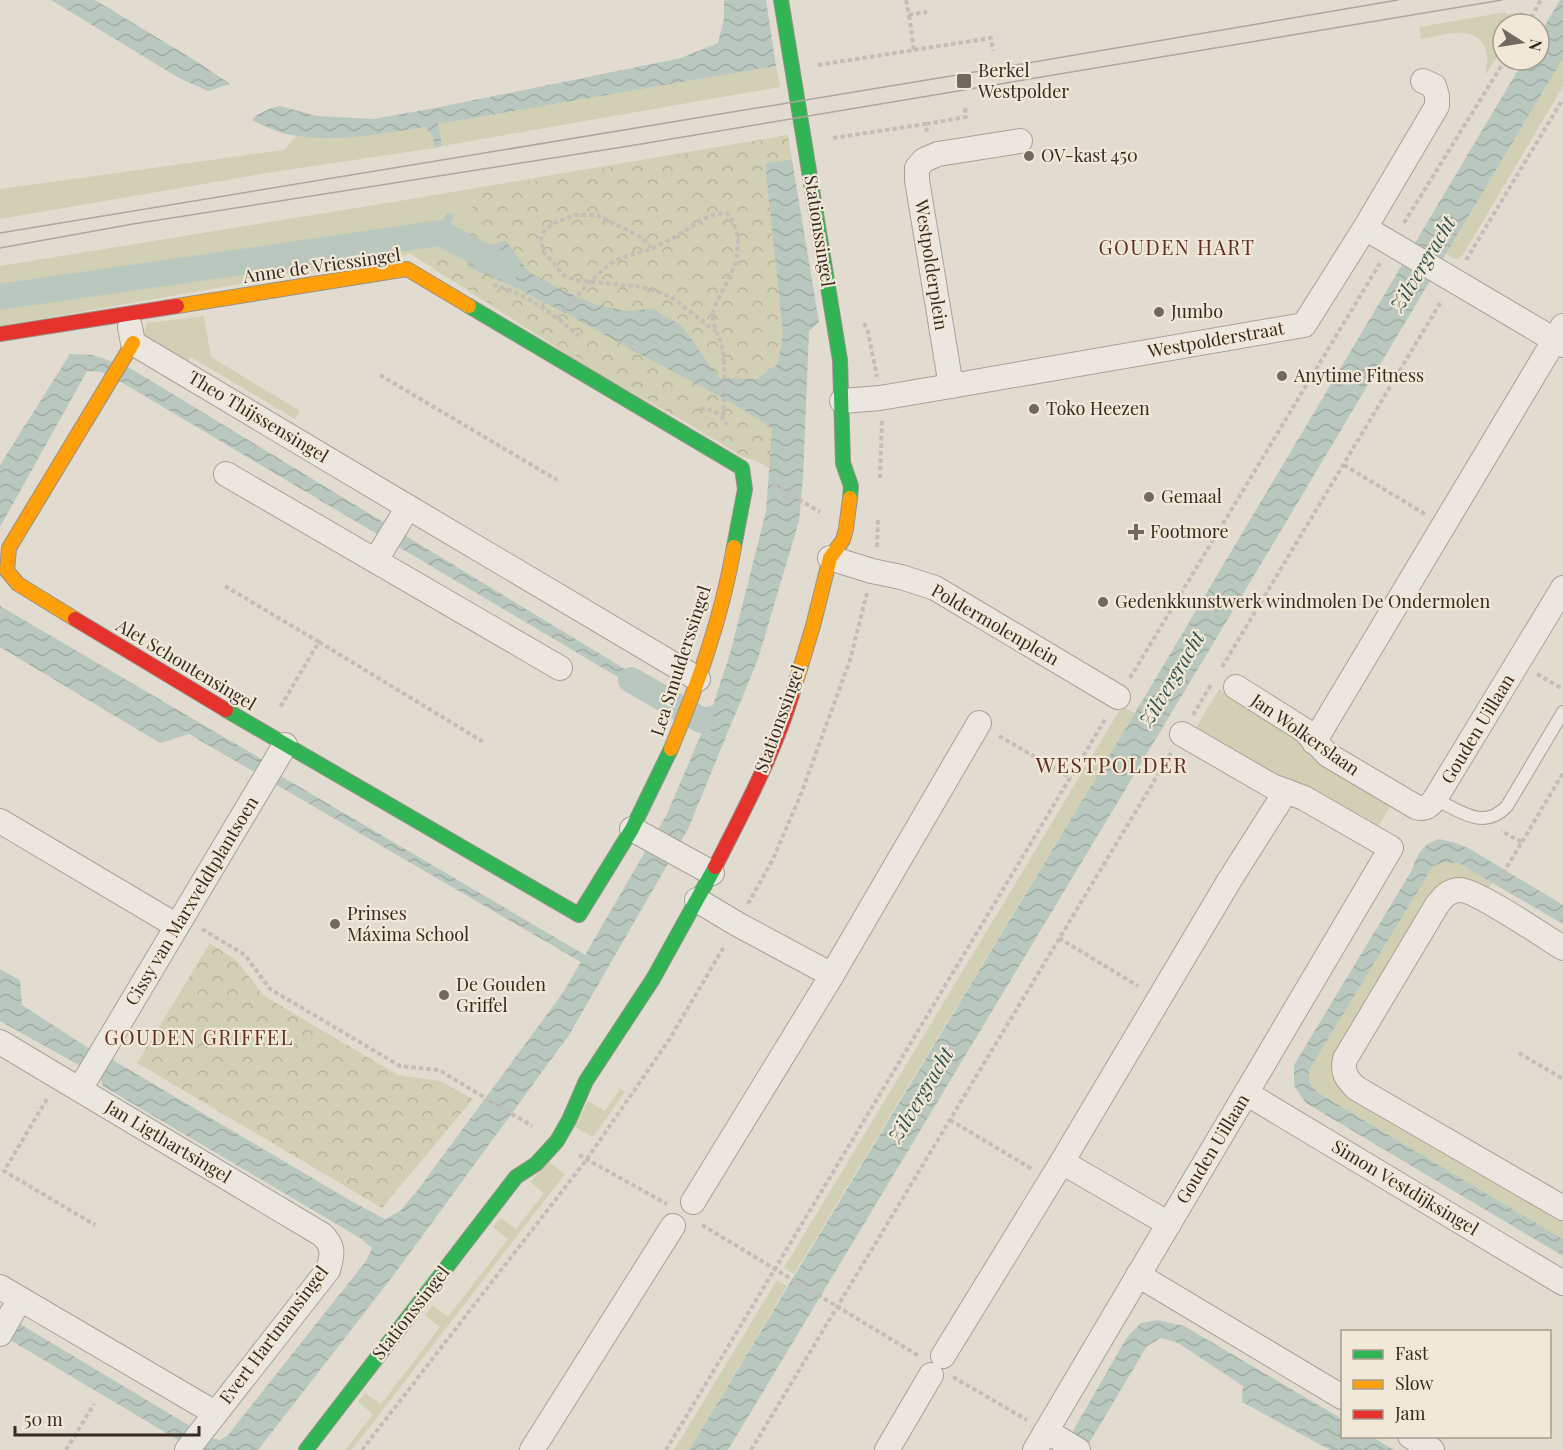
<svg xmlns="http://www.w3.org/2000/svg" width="1563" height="1450" font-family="'Playfair Display',serif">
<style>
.green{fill:#d2d0b4}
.park{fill:url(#park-crowns)}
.water{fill:url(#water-waves)}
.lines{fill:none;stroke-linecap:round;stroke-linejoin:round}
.stream{stroke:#b9c7be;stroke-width:8}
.canal{stroke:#b9c7be;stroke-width:26}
.lane-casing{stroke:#a8a198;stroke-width:14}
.street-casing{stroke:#a8a198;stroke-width:26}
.fast-casing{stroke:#979188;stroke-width:16}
.slow-casing{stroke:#979188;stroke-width:16}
.jam-casing{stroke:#979188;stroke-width:16}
.path{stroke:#c3beb7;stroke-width:4;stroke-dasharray:4.5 3;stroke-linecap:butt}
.lane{stroke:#ebe7e0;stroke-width:12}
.street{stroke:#ebe7e0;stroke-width:24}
.fast{stroke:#30b455;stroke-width:14}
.slow{stroke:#ff9f0a;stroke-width:14}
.jam{stroke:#e5322d;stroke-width:14}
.tram{stroke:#aba6a0;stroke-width:1.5}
.poi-dot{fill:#72685e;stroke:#f2e8d7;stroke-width:2}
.labels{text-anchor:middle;stroke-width:4.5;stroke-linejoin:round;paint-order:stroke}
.poi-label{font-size:18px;fill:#362a21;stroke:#f2e8d7;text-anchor:start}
.street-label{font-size:18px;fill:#362a21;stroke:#f2e8d7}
.neighbourhood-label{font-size:20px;letter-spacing:1.5px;fill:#5e2d25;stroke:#f2e8d7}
.water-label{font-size:20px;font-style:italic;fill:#325450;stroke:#f2e8d7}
.quarter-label{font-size:21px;letter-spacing:1.5px;fill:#5e2d25;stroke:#f2e8d7}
</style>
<defs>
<pattern id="park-crowns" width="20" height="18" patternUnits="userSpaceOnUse" patternTransform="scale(1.5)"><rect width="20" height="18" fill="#d2d0b4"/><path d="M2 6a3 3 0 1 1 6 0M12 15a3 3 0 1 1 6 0" fill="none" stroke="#b5b39a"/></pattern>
<pattern id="water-waves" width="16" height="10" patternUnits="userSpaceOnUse" patternTransform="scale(1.5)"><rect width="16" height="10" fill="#b9c7be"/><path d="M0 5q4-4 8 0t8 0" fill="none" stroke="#a0aba3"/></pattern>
</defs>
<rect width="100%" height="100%" fill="#e2dcd0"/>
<g class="green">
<path d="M 1506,12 L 1507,14 L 1524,12 L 1517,24 L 1503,24 L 1503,47 L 1486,74 L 1485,73 C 1490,56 1486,35 1464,33 C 1451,32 1434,37 1421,39 L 1419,27 Z"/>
<polygon points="1563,58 1563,86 1463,255 1460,258 1454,259 1446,254"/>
<polygon points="776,66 780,87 442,146 437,124"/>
<path d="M 424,127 C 432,132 433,139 435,148 L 267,173 L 0,219 L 0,189 L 284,150 L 296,136 C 339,140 381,133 424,127 Z"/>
<polygon points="788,135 765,163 783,334 772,428 769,468 593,371 411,254 0,326 0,266 405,200"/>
<polygon points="204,316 211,357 300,411 295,419 191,357 186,364 148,341 144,333 147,323"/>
<polygon points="1219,689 1297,736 1391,805 1377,829 1295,782 1274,779 1194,731"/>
<polygon points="1122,706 1135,713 794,1274 784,1268"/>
<polygon points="1445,862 1460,864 1493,882 1486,893 1452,883 1336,1069 1563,1220 1563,1239 1317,1092 1309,1082 1309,1070 1424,878 1433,866"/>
<polygon points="620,1089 625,1092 593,1137 575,1127 588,1101 605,1111"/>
<polygon points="549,1162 565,1174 352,1450 345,1450 373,1414 358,1402 365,1393 381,1404 440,1327 425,1315 433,1305 448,1317 508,1239 493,1227 501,1218 516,1229 544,1193 530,1182"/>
<polygon points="777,1280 787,1286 689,1450 674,1450"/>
</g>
<g class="park">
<polygon points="788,135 792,160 765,163 783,334 778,466 743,457 432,268 484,190"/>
<polygon points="210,943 237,961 264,996 398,1075 440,1081 473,1099 382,1208 137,1063"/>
</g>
<g class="water">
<polygon points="51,0 95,0 199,63 230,84 208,91 179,78"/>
<path d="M 724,0 L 766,0 L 776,66 L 438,124 L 442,146 L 435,148 C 433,139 432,132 424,127 C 380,134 330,144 286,134 C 274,131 263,125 252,120 L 257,115 L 271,108 L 280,106 L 317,116 L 374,119 L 435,108 L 681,58 L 718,43 L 724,19 Z"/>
<polygon points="1560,0 1563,0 1563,58 1270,549 728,1450 689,1450 1135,713 1524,60 1539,60 1539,35"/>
<path d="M 792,160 L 819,322 L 809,331 L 803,478 L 799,521 L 758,659 L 688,829 L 569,1035 L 396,1272 L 258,1450 L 195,1450 L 0,1334 L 0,1312 L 210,1438 L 220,1440 L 228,1435 L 366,1261 L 372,1248 L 360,1238 L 103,1086 L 100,1077 L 0,1021 L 0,969 L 20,980 L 22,1005 L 90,1049 L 111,1059 L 351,1201 L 385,1219 L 400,1211 L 417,1191 L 562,994 L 581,962 L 189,734 L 160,743 L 0,647 L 0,606 L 258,757 L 281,776 L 585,955 L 667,814 L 702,732 L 699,727 L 694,724 L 700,707 L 707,707 L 713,705 L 730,654 L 766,511 L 772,428 C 729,399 682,377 636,352 C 581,322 526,290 468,267 L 478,248 L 506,241 L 529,272 L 560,289 L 594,304 L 625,311 L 653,309 L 682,326 L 710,366 L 720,378 L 757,379 L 778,364 L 783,334 L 765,163 Z"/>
<polygon points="70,354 93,355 130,368 661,691 660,702 121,382 101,372 87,371 0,527 0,465"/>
<path d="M 1439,839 L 1456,843 L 1468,848 L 1563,905 L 1563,924 L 1460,864 L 1445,862 L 1433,866 L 1309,1070 L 1309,1082 L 1317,1092 L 1563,1239 L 1563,1256 L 1306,1103 L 1294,1086 L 1294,1065 L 1412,870 C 1418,853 1422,845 1439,839 Z"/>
<polygon points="1158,1320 1184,1326 1342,1419 1342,1436 1372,1437 1394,1450 1330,1450 1242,1402 1243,1386 1178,1343 1161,1338 1147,1346 1085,1450 1062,1450 1127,1337 1141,1323"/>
</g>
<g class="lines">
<polyline class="stream" points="440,233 449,217"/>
<g class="canal">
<polyline points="0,297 440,233 507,268"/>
<polyline points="631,680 701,720"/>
</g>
<defs>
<path id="lane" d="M 1435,799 C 1460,811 1484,831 1507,806 L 1563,712"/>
<g id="street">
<polyline points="1365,228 1563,345"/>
<polyline points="130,327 133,343 408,507 698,679"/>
<polyline points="951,386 917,180 917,168 924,160 938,154 1020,141"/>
<polyline points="842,401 880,398 951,386 1304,325 1365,228 1437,106 1437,96 1434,86 1423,81"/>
<polyline points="226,474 560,668"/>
<polyline points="830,558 872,571 901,577 935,588 1118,697"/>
<polyline points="376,560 408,507"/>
<path d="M 1236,687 L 1304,730 L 1328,755 L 1416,807 C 1425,810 1430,806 1435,799 L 1563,588"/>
<polyline points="1314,742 1563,326"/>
<polyline points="0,821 177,926"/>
<polyline points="632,829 712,873"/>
<polyline points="697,900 737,924 832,975"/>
<path d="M 1563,948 C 1545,937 1476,890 1460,890 C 1449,890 1443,897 1437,905 L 1345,1059 C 1342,1073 1346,1078 1356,1088 L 1563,1208"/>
<path d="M 0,1042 L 321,1234 C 334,1245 333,1254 328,1270 L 187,1450"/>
<polyline points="80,1089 285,745"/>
<polyline points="1246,1093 1563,1283"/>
<polyline points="1062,1162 1169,1224"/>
<polyline points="693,1202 832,975 979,723"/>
<polyline points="1138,1275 1342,1397"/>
<polyline points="0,1287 215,1413"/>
<polyline points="0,1334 20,1299"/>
<polyline points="943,1356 1062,1162 1229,881 1286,791"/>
<polyline points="1046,1431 1078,1450"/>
<polyline points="1410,1436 1432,1450"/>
<polyline points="532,1450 673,1226"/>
<polyline points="887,1450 931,1375"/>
<polyline points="1035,1450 1391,848 1304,798 1272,786 1182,734"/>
</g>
<g id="fast">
<polyline points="781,0 840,360 843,463 851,486 850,498"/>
<polyline points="469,306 742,468 745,489 734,547"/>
<polyline points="226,710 579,915 632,829 671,749"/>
<polyline points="306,1450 516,1177 536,1164 557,1141 569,1120 586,1081 653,979 715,867"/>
</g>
<g id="slow">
<polyline points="177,306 407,269 469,306"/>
<polyline points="75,619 18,584 7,571 9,548 133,343"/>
<polyline points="792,695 813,626 830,558 843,540 846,529 850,498"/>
<path d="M 671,749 C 698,684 722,617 734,547"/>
</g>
<g id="jam">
<polyline points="0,334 177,306"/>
<polyline points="75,619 226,710"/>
<path d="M 715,867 C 743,812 774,754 792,695"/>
</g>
</defs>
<use href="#lane" class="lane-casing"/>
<use href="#street" class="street-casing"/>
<use href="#fast" class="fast-casing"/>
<use href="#slow" class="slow-casing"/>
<use href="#jam" class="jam-casing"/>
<g class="path">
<polyline points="906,0 909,15 927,12"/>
<polyline points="1527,24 1541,0"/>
<polyline points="914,50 991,38 993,51"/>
<polyline points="818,65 914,50 909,15"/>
<polyline points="926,124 966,117 965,107"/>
<polyline points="833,138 926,124 927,133"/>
<polyline points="1404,223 1505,60"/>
<polyline points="651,248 643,238 597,215 575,215 554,223 544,231 541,239 543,251 562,274 574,280 635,286 654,290 671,297 715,331"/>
<polyline points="1466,260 1563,99"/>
<path d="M 493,285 C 526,293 553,314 579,336"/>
<path d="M 558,318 C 572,302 599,269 617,260 C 627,255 638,253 648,250 C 656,247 665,242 673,238 C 693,227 702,214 727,213 C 744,232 739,261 727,282 C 722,292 716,301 713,312 C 711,324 720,336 722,347 C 726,367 724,396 723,417"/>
<polyline points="864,323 868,332 877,377"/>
<polyline points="380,375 557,480"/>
<path d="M 700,408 C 713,410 721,413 727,425"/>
<polyline points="1344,465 1425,514"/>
<polyline points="880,478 882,420"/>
<polyline points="773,484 820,512"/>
<polyline points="877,547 878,519"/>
<polyline points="225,586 319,642 279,709"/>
<polyline points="319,642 485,743"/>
<polyline points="1222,667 1442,300"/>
<polyline points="1537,674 1563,689"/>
<polyline points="1130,678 1380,263"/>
<polyline points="1138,707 1162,722"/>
<polyline points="1193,715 1212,683"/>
<polyline points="999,736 1071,778"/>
<polyline points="1522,842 1563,773"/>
<polyline points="1499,880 1522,842 1501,831"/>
<polyline points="748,904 773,859 801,794 850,660 867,593"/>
<polyline points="202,929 245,955 270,989 400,1066 439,1070 532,1126"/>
<polyline points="1059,938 1138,986"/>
<polyline points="1519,1053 1563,1079"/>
<polyline points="47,1099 4,1171 95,1225"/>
<polyline points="950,1120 1032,1169"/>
<polyline points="579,1155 667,1204"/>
<polyline points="702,1225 919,1356"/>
<polyline points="953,1377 1027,1420"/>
<polyline points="66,1450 94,1404"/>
<polyline points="362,1450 587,1159 669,1040 725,945"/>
<polyline points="666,1450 1106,718"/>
<polyline points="751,1450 1171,753"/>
</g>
<use href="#lane" class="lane"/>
<use href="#street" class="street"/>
<use href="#fast" class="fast"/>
<use href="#slow" class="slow"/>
<use href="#jam" class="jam"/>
<g class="tram">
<polyline points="0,233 963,74 1398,0"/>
<polyline points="0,248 133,224 623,147 1502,0"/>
</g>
</g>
<g class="poi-dot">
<rect x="956" y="73" width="16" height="16" rx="3"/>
<circle cx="1029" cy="156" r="6"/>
<circle cx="1159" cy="312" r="6"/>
<circle cx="1282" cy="376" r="6"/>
<circle cx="1034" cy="409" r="6"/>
<circle cx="1149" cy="497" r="6"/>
<path d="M1133 523h6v6h6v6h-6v6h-6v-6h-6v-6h6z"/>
<circle cx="1103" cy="602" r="6"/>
<circle cx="335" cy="924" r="6"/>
<circle cx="444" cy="995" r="6"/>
</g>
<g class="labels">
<g class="poi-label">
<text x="978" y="77">Berkel<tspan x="978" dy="21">Westpolder</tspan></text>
<text x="1041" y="162">OV-kast 450</text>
<text x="1171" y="318">Jumbo</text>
<text x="1294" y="382">Anytime Fitness</text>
<text x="1046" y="415">Toko Heezen</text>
<text x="1161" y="503">Gemaal</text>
<text x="1150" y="538">Footmore</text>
<text x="1115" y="608">Gedenkkunstwerk windmolen De Ondermolen</text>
<text x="347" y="920">Prinses<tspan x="347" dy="21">Máxima School</tspan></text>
<text x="456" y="991">De Gouden<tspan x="456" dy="21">Griffel</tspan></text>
</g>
<g class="street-label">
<text transform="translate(819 231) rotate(81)" y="6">Stationssingel</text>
<text transform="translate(931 265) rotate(81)" y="6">Westpolderplein</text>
<text transform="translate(322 266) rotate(-8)" y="6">Anne de Vriessingel</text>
<text transform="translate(1216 340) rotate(-10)" y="6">Westpolderstraat</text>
<text transform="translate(258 417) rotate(31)" y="6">Theo Thijssensingel</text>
<text transform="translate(995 625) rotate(30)" y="6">Poldermolenplein</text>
<text transform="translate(681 661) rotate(-72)" y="6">Lea Smulderssingel</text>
<text transform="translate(186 665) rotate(31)" y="6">Alet Schoutensingel</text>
<text transform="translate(780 719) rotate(-70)" y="6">Stationssingel</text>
<text transform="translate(1478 729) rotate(-59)" y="6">Gouden Uillaan</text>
<text transform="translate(1305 735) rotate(35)" y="6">Jan Wolkerslaan</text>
<text transform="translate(192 901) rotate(-59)" y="6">Cissy van Marxveldtplantsoen</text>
<text transform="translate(168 1142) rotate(31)" y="6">Jan Ligthartsingel</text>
<text transform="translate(1213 1149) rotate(-59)" y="6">Gouden Uillaan</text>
<text transform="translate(1405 1188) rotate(31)" y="6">Simon Vestdijksingel</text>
<text transform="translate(411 1313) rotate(-52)" y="6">Stationssingel</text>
<text transform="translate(274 1335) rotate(-53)" y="6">Evert Hartmansingel</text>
</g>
<g class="neighbourhood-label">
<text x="1177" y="255">GOUDEN HART</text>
<text x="199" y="1045">GOUDEN GRIFFEL</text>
</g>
<g class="water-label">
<text transform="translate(1423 264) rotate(-59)" y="7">Zilvergracht</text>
<text transform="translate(1172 679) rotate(-59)" y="7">Zilvergracht</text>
<text transform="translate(921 1095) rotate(-59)" y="7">Zilvergracht</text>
</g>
<g class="quarter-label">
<text x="1112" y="773">WESTPOLDER</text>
</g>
</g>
<rect x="1341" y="1330" width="210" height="108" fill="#f2e8d7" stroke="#a79c8e" stroke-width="1.5"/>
<rect x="1353" y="1350" width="30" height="9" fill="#30b455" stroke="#a79c8e" stroke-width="1.5"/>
<text x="1395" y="1360" font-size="18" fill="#362a21">Fast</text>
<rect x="1353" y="1380" width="30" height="9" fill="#ff9f0a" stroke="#a79c8e" stroke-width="1.5"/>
<text x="1395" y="1390" font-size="18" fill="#362a21">Slow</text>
<rect x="1353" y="1410" width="30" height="9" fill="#e5322d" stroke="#a79c8e" stroke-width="1.5"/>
<text x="1395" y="1420" font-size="18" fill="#362a21">Jam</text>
<g transform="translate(1521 42) rotate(102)"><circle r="28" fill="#f2e8d7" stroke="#a79c8e" stroke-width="1.5"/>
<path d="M0-4.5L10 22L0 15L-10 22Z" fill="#72685e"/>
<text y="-9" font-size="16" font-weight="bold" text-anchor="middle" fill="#362a21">N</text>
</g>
<path d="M15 1426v9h184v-9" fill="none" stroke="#362a21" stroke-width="3"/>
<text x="24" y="1426" font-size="18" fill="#362a21" stroke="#f2e8d7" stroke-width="4.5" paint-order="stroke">50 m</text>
</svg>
